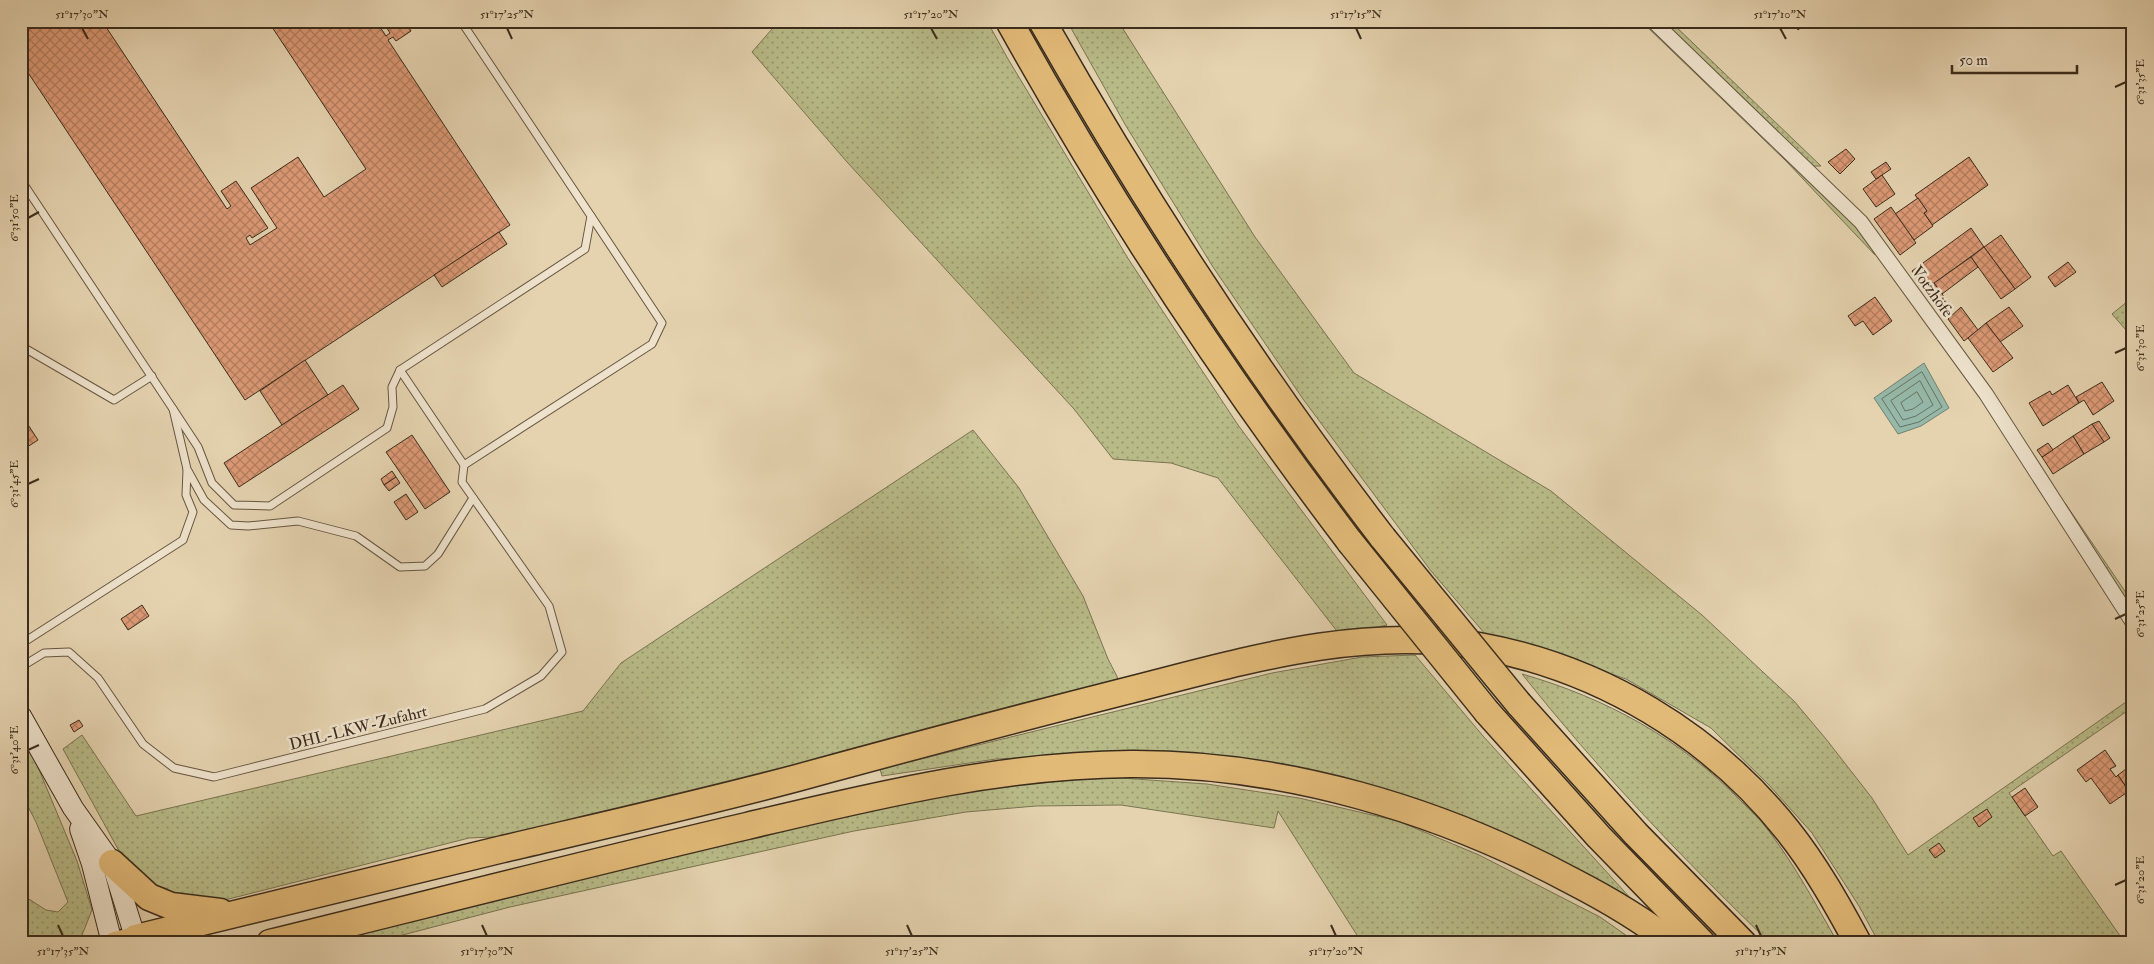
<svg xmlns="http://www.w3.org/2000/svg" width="2154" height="964" font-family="'IM FELL Double Pica',serif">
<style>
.grass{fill:url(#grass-dots);stroke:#7a7452}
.water{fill:#96b8a9;stroke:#728070}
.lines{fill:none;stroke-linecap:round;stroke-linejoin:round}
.shore{stroke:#687262;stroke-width:1}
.building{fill:url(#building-cross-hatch);stroke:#3b2c1b}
.lane-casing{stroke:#665640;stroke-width:9}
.street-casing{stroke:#665640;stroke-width:16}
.secondary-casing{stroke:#3b2c1b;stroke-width:22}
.primary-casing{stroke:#3b2c1b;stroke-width:25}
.highway-casing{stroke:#3b2c1b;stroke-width:29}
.lane{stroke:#eee2cc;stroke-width:7}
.street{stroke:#eee2cc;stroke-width:14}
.secondary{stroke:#eee2cc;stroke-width:20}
.primary{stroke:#e2ba78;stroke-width:22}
.highway{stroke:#e2ba78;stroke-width:26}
.highway-bridge-casing{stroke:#3b2c1b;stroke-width:29;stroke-linecap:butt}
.highway-bridge{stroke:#e2ba78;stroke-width:26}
.ticks{fill:none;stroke:#3b2c1b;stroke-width:2}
.labels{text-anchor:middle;stroke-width:5;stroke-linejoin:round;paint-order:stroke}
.street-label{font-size:16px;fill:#3b2c1b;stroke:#eee2cc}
.neatline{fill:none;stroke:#3b2c1b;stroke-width:2}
.ticks-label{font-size:12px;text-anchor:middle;fill:#3b2c1b}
</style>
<defs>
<pattern id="grass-dots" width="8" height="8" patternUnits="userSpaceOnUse" patternTransform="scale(1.25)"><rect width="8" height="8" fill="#b8bb88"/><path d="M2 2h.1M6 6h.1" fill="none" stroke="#97986e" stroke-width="1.8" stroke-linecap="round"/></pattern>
<pattern id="building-cross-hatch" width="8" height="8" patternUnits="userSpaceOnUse" patternTransform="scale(1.25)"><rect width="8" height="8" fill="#dd9a76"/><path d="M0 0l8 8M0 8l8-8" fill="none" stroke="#b47e60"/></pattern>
</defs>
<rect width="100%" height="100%" fill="#e5d3b0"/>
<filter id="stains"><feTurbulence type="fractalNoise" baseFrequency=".004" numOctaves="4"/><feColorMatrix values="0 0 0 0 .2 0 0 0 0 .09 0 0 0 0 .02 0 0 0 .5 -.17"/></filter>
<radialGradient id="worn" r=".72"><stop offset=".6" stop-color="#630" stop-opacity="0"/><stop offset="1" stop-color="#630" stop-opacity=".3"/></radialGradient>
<g class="grass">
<polygon points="779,21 987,21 1008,59 1129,260 1238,425 1387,625 1340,635 1218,478 1171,463 1113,459 1074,409 847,162 752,52"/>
<polygon points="1067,21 1118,21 1255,237 1354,373 1551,491 1702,615 1794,701 1826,739 1872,798 1908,855 2133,697 2133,707 2009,793 2053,856 2061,851 2125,943 1879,943 1859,906 1812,833 1769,785 1711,728 1626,679 1536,648 1492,642 1431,571 1303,399 1213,267 1126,126"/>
<polygon points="1641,21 1647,21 1862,231 1875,255 1786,161"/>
<polygon points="1660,21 1670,21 1821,166 1810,166"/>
<polygon points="2128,301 2133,307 2133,338 2112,314"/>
<polygon points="973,430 1019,488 1083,596 1108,659 1122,686 515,836 469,838 217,902 170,900 168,889 155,885 135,871 118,849 63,749 82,735 136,816 583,711 621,663"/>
<polygon points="2065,503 2133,603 2133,614"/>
<polygon points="1415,655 1483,736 1643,912 1469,825 1089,755 996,759 882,776 880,769 1272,673 1362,657"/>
<path d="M 1522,674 C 1606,698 1681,739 1742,802 C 1751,811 1761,820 1768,830 C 1795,865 1816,905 1838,943 L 1770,943 C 1682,858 1598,770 1522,674 Z"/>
<polygon points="21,738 35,760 77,861 92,910 82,935 65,943 21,943 21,894 46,910 58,912 68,902 36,822 21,793"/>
<polygon points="1121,778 1207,784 1299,798 1398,821 1479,855 1600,917 1637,943 1362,943 1278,811 1274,828 1121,805 1036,806 966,812 854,831 510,907 372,943 312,943 752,831 1024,781"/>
</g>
<polygon class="water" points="1924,363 1949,408 1921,426 1898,434 1874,398"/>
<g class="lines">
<g class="shore">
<polygon points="1922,372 1942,407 1919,422 1900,427 1882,399"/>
<polygon points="1920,381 1933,405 1916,416 1903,420 1891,401"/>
<polygon points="1917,392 1923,402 1913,409 1905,411 1901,403"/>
</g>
</g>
<g class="building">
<polygon points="21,21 102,21 227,209 231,206 221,191 236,181 268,228 252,238 250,235 246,238 250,245 277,228 251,188 298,157 324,197 366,169 268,21 376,21 386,36 390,33 385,25 391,21 405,21 411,31 396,41 393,37 388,40 510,225 245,400 21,62"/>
<polygon points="1792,21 1809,21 1798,30"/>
<polygon points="1846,149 1855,159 1840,174 1828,162"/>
<polygon points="1969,157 1988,185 1932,225 1924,213 1927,211 1915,195"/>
<polygon points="1886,162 1891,169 1876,179 1871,172"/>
<polygon points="1882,175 1895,194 1876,207 1863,189"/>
<polygon points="1918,198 1927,211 1924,213 1933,226 1914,240 1895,214"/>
<polygon points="1891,207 1916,243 1900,255 1874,219"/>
<polygon points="1971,228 1984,247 1925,290 1912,271"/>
<polygon points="499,232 507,244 442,287 434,275"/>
<polygon points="2001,235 2031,277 2015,289 1984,247"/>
<polygon points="1984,247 2015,289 2001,299 1971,257"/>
<polygon points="1971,257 1978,267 1942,294 1934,283"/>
<polygon points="2068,262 2076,272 2055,287 2048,277"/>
<polygon points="1934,283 1948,302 1939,308 1925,290"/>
<polygon points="1875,297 1892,321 1873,335 1863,321 1855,326 1848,316"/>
<polygon points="1961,307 1978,330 1964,341 1948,319"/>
<polygon points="2009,307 2023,326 2000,342 1986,323"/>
<polygon points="1986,323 2013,358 1993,372 1968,338"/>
<polygon points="305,360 328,395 282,425 260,391"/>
<polygon points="2102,382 2114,401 2093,415 2084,400 2079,403 2076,397"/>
<polygon points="343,385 359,409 239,487 224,463"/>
<polygon points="2068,385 2079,403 2043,426 2029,403 2050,391 2052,395"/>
<polygon points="21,414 38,440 21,451"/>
<polygon points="2099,421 2110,438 2104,442 2092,424"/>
<polygon points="2092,424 2104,442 2084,454 2073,436"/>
<polygon points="412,435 450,492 425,509 386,452"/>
<polygon points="2073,436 2084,454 2053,474 2042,457"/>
<polygon points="2048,443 2053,450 2042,457 2037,450"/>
<polygon points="392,471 396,477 384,485 381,479"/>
<polygon points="396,477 400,483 389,491 384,485"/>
<polygon points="406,494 418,512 406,520 394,502"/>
<polygon points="142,605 149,616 128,630 121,619"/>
<polygon points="79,720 83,726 74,732 70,725"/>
<polygon points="2105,750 2116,766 2110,769 2116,777 2118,775 2129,791 2110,804 2091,778 2086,782 2077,770"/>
<polygon points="2126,769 2133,778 2133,788 2129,791 2118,775"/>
<polygon points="2025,788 2038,807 2025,816 2012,797"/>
<polygon points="1987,809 1992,817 1979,827 1973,818"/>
<polygon points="1939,843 1945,851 1935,858 1929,850"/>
</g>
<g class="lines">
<defs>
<g id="lane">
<polyline points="21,180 173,409 187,469 204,500 231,525 248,526 298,521 356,536 400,567 425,566 438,554 473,498"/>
<polyline points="21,346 114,400 152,376"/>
<polyline points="173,409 198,447 212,483 234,505 270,506 387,428 393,407 392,387 400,370 585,249 591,216 461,21"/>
<polyline points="464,465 652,344 662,323 591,216"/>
<polyline points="21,644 183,540 193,512 186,495 187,470"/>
<polyline points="21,667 44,653 69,652 98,678 143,744 174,768 214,777 485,709 541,676 562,652 549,606 462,482 464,465 400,370"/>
</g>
<polyline id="street" points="1653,21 1861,222 1986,394 2133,623"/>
<g id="secondary">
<polyline points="21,716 73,808 112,863 137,943"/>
<polyline points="80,829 92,864 112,943"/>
</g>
<polyline id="primary" points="115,943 136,938"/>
<g id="highway">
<path d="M 1009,21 C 1110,203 1224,376 1350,542"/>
<path d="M 1042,21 C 1144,201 1257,374 1383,538"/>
<polyline points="1519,704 1636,834 1743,943"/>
<polyline points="1487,712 1599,837 1702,943"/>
<polyline points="112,863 149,897 171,906 220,912"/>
<path d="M 136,938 C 259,909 381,879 503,849 C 601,826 699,804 797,778 C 906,748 1016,719 1126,691 C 1241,662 1359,625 1479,646 C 1600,668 1711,734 1788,831 C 1815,865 1837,904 1858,943"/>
<path d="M 270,943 C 429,904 588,863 747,826 C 874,796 999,765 1130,764 C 1283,763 1438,809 1572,881 C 1607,899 1641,919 1672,943"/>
</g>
</defs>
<use href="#lane" class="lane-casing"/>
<use href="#street" class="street-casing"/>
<use href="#secondary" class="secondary-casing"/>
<use href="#primary" class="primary-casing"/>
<use href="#highway" class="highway-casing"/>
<use href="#lane" class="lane"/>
<use href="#street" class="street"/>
<use href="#secondary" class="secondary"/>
<use href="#primary" class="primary"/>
<use href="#highway" class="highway"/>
<defs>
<g id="highway-bridge">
<polyline points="1383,538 1519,704"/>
<polyline points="1350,542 1487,712"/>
</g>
</defs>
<use href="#highway-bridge" class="highway-bridge-casing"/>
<use href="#highway-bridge" class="highway-bridge"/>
</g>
<path class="ticks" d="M 82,28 L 88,39M 507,28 L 512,39M 931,28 L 937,39M 1356,28 L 1361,39M 1780,28 L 1786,39M 2115,87 L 2126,82M 28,218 L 39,212M 2115,353 L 2126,348M 28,484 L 39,479M 2115,619 L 2126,614M 28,750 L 39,745M 2115,885 L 2126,880M 58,925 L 63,936M 482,925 L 487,936M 907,925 L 912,936M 1331,925 L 1336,936M 1756,925 L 1761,936"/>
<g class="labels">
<g class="street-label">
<text transform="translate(1933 291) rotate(54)" y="6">Votzhöfe</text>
<text transform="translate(358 727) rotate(-14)" y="6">DHL-LKW-Zufahrt</text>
</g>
</g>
<rect width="2154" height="964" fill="none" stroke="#e5d3b0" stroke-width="55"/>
<path d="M1952 65v8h125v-8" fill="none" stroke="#3b2c1b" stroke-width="2.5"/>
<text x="1959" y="65" font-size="15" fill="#3b2c1b" stroke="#eee2cc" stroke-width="4" paint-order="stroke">50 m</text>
<rect x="28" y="28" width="2098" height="908" class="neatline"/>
<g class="ticks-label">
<text x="82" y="18">51°17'30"N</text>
<text x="507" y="18">51°17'25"N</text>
<text x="931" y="18">51°17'20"N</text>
<text x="1356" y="18">51°17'15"N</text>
<text x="1780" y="18">51°17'10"N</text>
<text transform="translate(2140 82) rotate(-90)" y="4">6°31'35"E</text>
<text transform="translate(14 218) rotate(-90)" y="4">6°31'50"E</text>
<text transform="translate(2140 348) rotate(-90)" y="4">6°31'30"E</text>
<text transform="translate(14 484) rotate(-90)" y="4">6°31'45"E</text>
<text transform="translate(2140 614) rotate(-90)" y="4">6°31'25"E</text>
<text transform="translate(14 750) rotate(-90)" y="4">6°31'40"E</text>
<text transform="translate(2140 880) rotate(-90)" y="4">6°31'20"E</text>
<text x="63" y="955">51°17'35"N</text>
<text x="487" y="955">51°17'30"N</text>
<text x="912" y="955">51°17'25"N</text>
<text x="1336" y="955">51°17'20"N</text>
<text x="1761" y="955">51°17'15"N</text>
</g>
<rect width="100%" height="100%" filter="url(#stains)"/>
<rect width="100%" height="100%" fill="url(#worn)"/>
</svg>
